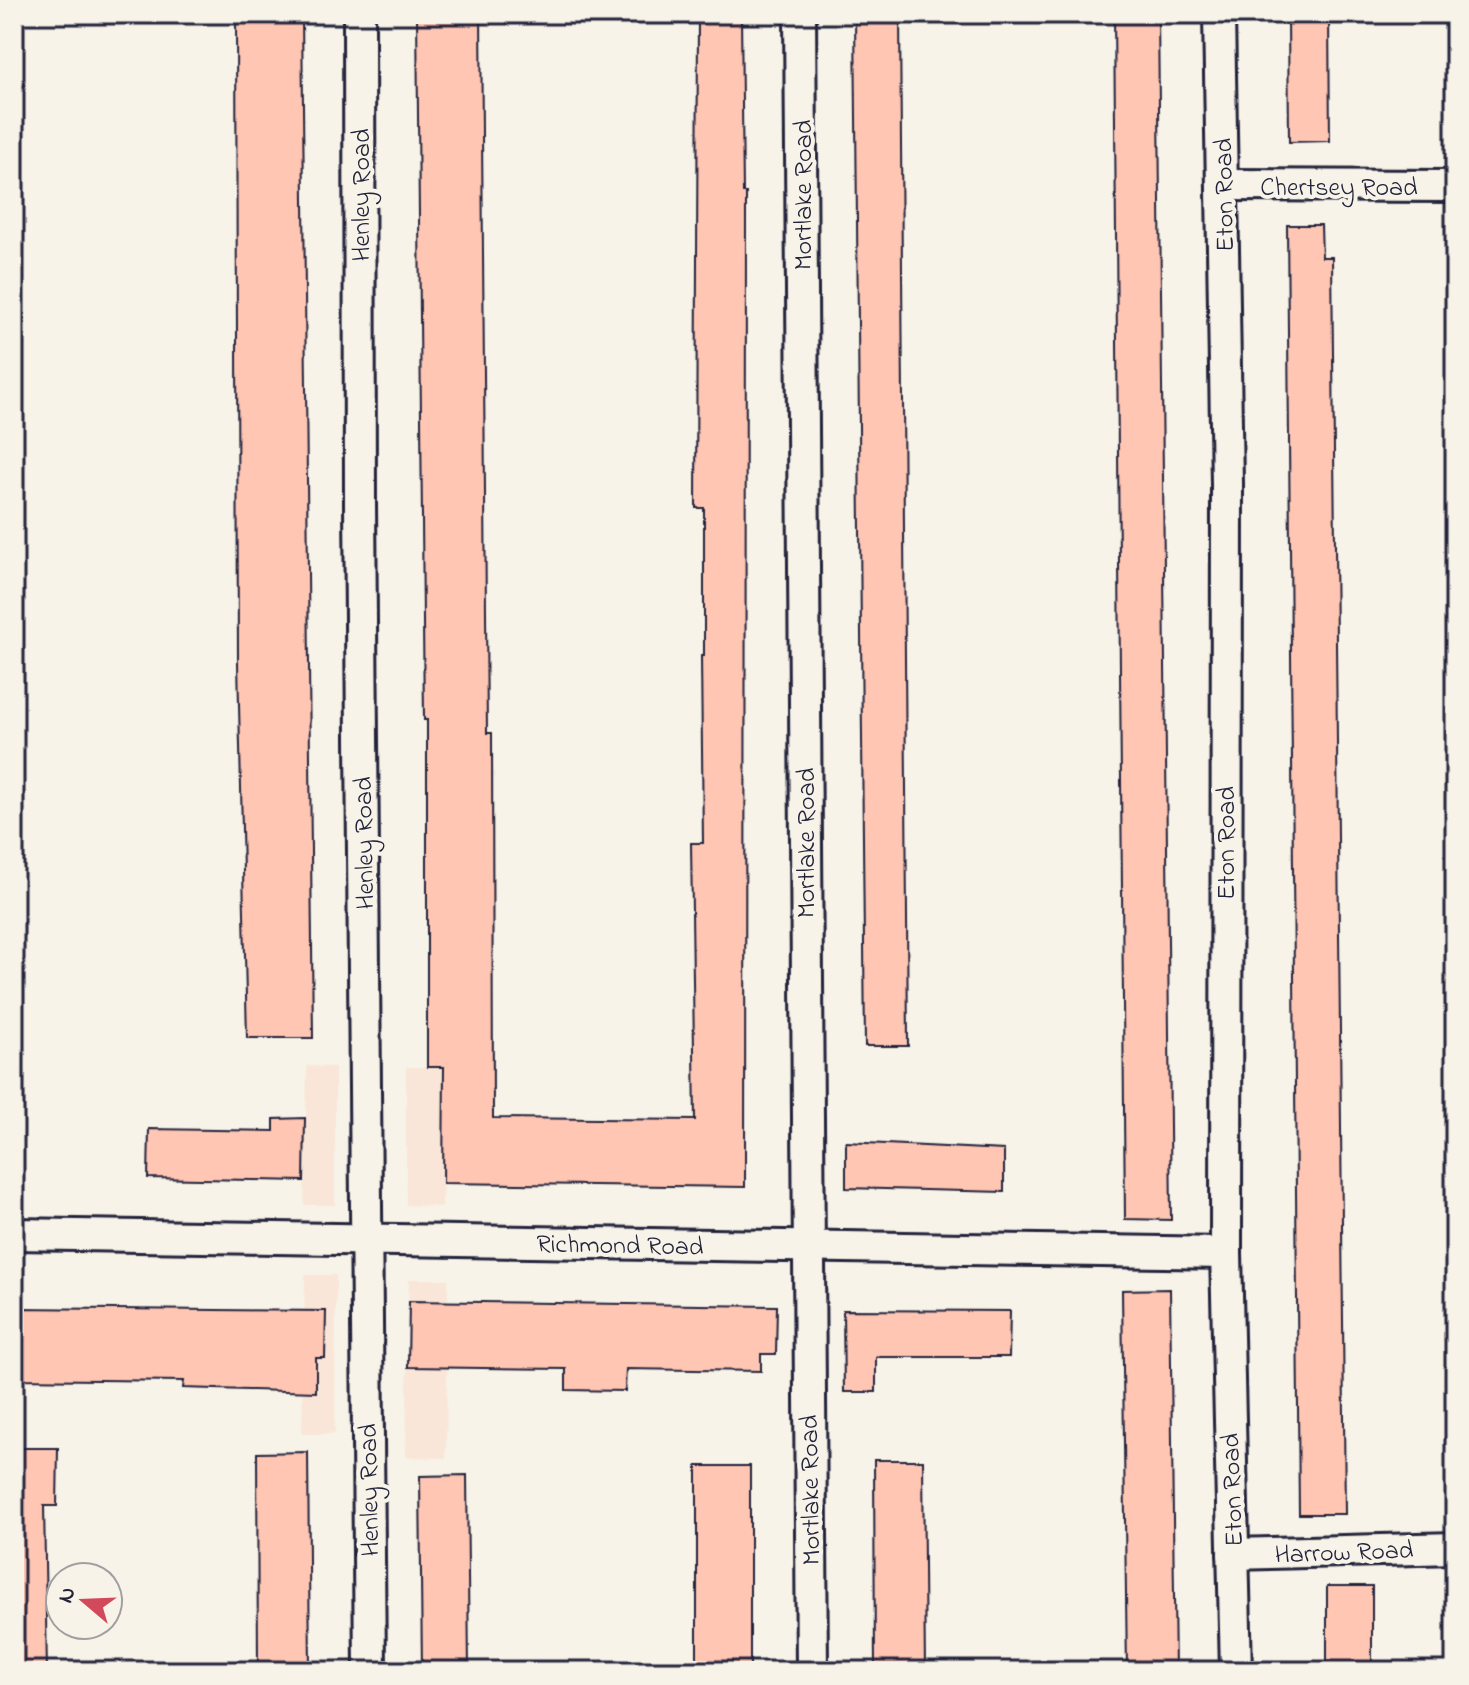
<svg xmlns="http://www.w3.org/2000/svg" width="1469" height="1685" font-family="'Indie Flower',sans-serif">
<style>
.built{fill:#f9e6d8}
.building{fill:#ffc6b4;stroke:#22223b;stroke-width:2}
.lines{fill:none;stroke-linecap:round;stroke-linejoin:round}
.street-casing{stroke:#22223b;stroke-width:36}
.street{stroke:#f7f3e8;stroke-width:30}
.labels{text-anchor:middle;stroke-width:8;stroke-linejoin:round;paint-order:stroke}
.street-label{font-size:26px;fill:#22223b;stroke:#f7f3e8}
</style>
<rect width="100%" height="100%" fill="#f7f3e8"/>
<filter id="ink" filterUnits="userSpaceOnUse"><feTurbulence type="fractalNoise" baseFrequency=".0125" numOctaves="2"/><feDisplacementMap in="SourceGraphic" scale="16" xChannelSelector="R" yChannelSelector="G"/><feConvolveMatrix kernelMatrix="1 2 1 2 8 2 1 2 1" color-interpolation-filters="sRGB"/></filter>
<g filter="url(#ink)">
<g class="built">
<polygon points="307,1066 335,1067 335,1205 304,1205"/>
<polygon points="406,1067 446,1067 442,1207 406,1205"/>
<polygon points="305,1275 336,1275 335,1434 302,1434"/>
<polygon points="409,1279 448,1279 446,1458 406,1457"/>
</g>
<g class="building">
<polygon points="236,14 302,14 313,1038 247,1038 238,663"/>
<polygon points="417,14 481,14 487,733 492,733 493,1118 695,1120 691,843 703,843 701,656 704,656 704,508 696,508 698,14 741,14 743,193 746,193 745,1187 443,1183 444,1067 427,1067 427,720 424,720"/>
<polygon points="855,14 900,14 908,1046 865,1046"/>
<polygon points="1114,14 1158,14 1171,1220 1125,1219"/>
<polygon points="1288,14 1329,14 1330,141 1289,142"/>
<polygon points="1287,225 1321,225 1322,257 1332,257 1345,1514 1299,1514"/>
<polygon points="305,1118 304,1181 148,1178 149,1129 274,1131 274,1119"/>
<polygon points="846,1142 1004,1150 1004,1192 846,1188"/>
<polygon points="1170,1289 1175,1671 1127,1671 1122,1290"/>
<polygon points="409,1301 777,1306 776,1354 761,1354 761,1371 626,1369 625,1391 566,1390 566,1369 408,1367"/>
<polygon points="14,1308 326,1311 325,1358 316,1358 316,1392 183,1388 184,1381 14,1379"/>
<polygon points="843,1310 1010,1311 1009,1357 876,1357 876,1392 844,1392"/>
<polygon points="14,1448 58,1448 57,1506 44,1506 47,1671 14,1671"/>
<polygon points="308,1452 310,1671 258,1671 257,1453"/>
<polygon points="874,1460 923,1460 925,1671 875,1671"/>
<rect x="697" y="1466" width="53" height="205"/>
<polygon points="467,1475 469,1671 422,1671 420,1476"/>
<rect x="1327" y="1586" width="45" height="85"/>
</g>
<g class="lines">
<defs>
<g id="street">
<polyline points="359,14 360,504 370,1671"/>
<polyline points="800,14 812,1671"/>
<polyline points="1219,14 1227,484 1226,1253 1236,1671"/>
<polyline points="1223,185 1455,186"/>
<polyline points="14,1234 1226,1253"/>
<polyline points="1233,1554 1455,1548"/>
</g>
</defs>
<use href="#street" class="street-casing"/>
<use href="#street" class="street"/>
</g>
</g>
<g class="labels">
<g class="street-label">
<text x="1339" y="195">Chertsey Road</text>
<text transform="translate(360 195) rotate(-90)" y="9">Henley Road</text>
<text transform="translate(802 195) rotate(-90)" y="9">Mortlake Road</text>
<text transform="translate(1223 195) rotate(-91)" y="9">Eton Road</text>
<text transform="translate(363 843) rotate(-91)" y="9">Henley Road</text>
<text transform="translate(805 843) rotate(-90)" y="9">Mortlake Road</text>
<text transform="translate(1225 843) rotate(-90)" y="9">Eton Road</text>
<text transform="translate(620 1244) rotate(1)" y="9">Richmond Road</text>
<text transform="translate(368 1490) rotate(-91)" y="9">Henley Road</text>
<text transform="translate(809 1490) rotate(-91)" y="9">Mortlake Road</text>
<text transform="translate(1231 1490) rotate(-92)" y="9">Eton Road</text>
<text transform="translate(1344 1551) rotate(-2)" y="9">Harrow Road</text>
</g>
</g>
<rect width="1469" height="1685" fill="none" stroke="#f7f3e8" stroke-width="48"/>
<rect x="24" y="24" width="1421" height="1637" fill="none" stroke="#22223b" stroke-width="3" filter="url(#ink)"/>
<g transform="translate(84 1601) rotate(289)"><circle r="38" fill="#f7f3e8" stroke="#a29fa3" stroke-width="2"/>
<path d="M0-6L14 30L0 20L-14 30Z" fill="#d1495b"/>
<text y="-12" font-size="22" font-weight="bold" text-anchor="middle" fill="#22223b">N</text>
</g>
</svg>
